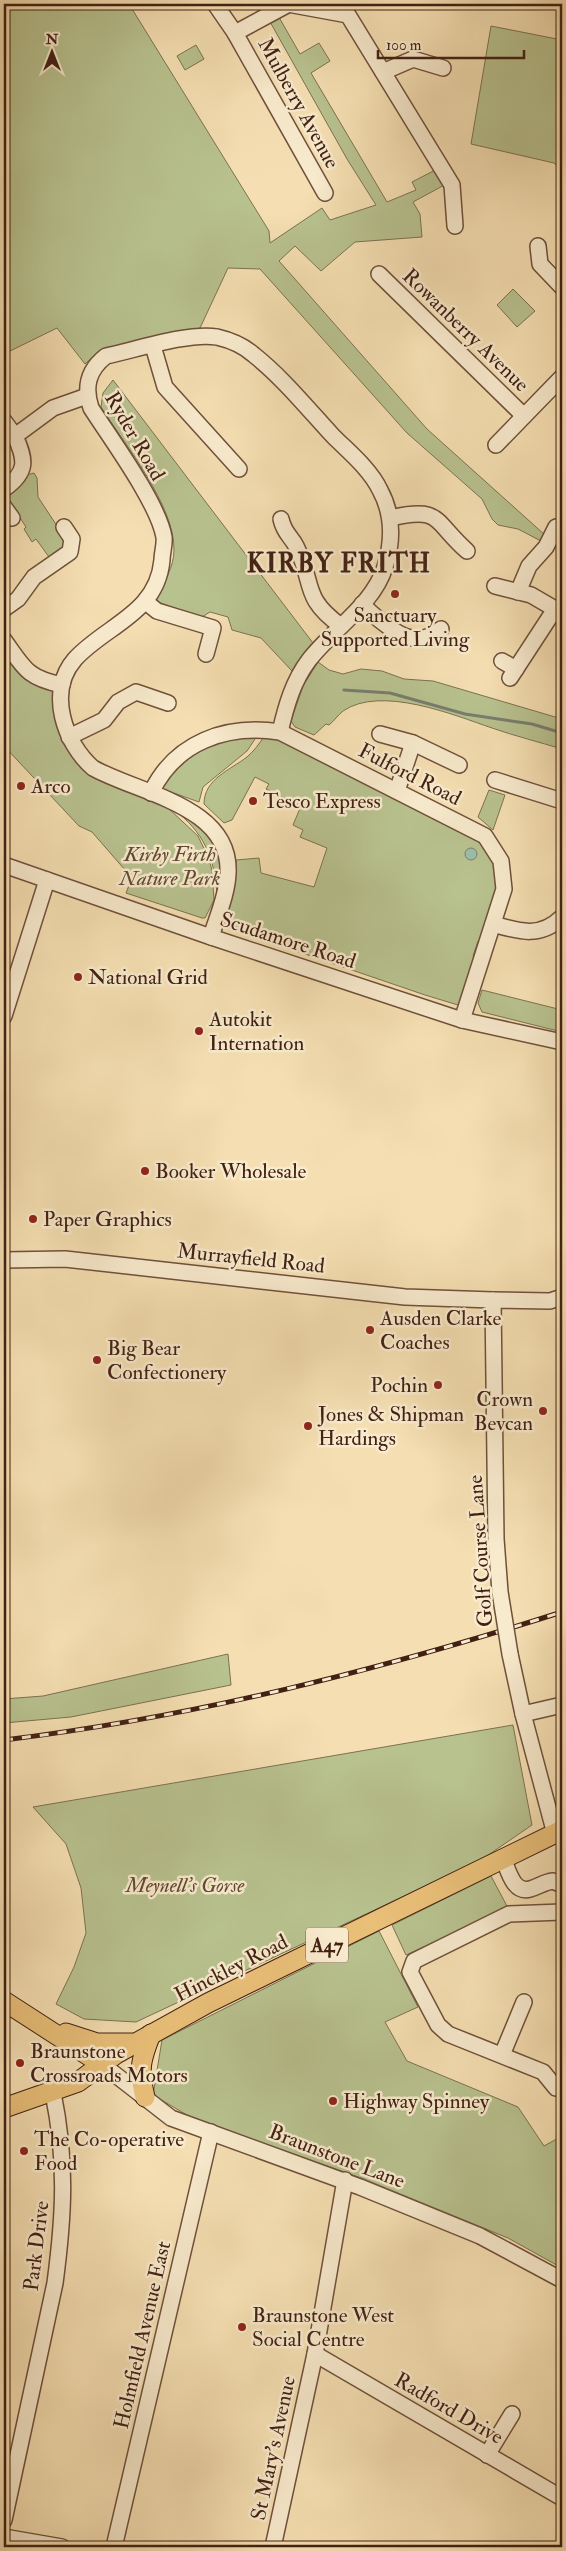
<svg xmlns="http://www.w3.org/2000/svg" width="566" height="2551" font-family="'IM FELL Double Pica',serif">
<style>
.green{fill:#b8c28f;stroke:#7d7151}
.water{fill:#9cbdac;stroke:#787e6f}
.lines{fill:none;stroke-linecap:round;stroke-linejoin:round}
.stream{stroke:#787e6f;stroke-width:3}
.minor-casing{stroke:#6f503b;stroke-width:18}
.major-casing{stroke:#422013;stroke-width:21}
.minor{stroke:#f8eacd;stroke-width:15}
.major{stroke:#eac079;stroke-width:19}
.rail-casing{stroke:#422013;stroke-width:5}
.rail{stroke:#f8eacd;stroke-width:3;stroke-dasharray:9;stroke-linecap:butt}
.minor-bridge-casing{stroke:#6f503b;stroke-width:18;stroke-linecap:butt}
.minor-bridge{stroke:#f8eacd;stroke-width:15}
.poi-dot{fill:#8f2418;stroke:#f8eacd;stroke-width:2}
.labels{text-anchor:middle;stroke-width:5;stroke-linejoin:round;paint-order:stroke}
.shield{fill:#f8eacd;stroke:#795d4b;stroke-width:1}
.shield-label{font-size:20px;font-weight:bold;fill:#422013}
.street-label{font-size:21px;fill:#422013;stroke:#f8eacd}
.poi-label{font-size:21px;fill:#422013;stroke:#f8eacd;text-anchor:start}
.park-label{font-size:21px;font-style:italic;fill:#604832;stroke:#f8eacd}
.district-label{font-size:26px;font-weight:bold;letter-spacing:1px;fill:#422013;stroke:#f8eacd}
</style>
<rect width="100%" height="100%" fill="#f5dfb2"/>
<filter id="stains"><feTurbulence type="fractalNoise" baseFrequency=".004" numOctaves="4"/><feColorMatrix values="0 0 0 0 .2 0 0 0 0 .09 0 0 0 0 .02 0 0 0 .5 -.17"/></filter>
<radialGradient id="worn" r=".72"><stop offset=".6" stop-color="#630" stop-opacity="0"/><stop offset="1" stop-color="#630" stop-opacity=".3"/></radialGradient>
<g class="green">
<polygon points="4,4 129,4 269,231 270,243 322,208 330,220 376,205 347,159 260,4 288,4 276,12 300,54 319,43 330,61 311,73 387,202 416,190 412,182 441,167 450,182 413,202 420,214 422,237 355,242 321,271 295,246 279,261 427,429 545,535 541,541 518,529 498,525 492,519 482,499 407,433 260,269 228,268 200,328 100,350 85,364 57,328 4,354"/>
<polygon points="491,26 562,40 562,171 554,163 471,144"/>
<polygon points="196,45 204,59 185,70 177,56"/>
<polygon points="513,289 535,311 517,327 497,305"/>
<path d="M 113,380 L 313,643 L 292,671 L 261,638 L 232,630 L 228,617 L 210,612 L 202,617 L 158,602 L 156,597 C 164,583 174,567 174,550 C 175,506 125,445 101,407 L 103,393 Z"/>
<path d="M 34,473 L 37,478 L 38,497 L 65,538 L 63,547 L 49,557 L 36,539 L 32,542 L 24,529 L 26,527 L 7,498 C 10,486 22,475 34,473 Z"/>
<polygon points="4,649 54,692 84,767 97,779 167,807 198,836 209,859 212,871 214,900 205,918 202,918 126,893 132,878 92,832 79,826 4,746"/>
<path d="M 318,662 L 329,670 L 343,674 L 361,669 L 382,671 L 404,679 L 433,681 L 562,719 L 562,749 C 539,742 515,736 492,728 C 454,715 381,685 343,711 C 338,715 334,721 329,725 L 326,724 L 314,735 L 295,727 L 291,721 L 303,686 Z"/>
<polygon points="261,730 247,751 203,787 199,802 157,787 188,749"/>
<path d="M 265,735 L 278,736 L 478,835 L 496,863 L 499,885 L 482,942 L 478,941 L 473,956 L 477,957 L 461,1003 L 458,1005 L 425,995 L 226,927 L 223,921 L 234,888 L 236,860 L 259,858 L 261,873 L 314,887 L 327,848 L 300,837 L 303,830 L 293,825 L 301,806 L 266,789 L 269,784 L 255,777 L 232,820 L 224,823 L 204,804 C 204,779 230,770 247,757 C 254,751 260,743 265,735 Z"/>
<polygon points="489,790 505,795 493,830 478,817"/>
<path d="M 173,809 L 210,832 L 223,866 L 217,896 C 215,858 204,832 173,809 Z"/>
<polygon points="482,990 562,1010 562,1032 482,1012 478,1003"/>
<polygon points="228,1654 231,1685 71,1717 4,1723 4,1699 43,1696"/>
<polygon points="513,1725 532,1825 481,1860 136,2022 84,2019 56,2004 74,1967 86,1933 81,1888 66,1844 33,1807"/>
<polygon points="491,1876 508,1908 406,1955 392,1925"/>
<polygon points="379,1931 418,2007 385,2022 407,2061 518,2107 544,2146 562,2136 562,2268 508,2238 364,2179 192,2118 153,2095 162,2040"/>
</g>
<circle class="water" cx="471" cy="854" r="6"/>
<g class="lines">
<polyline class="stream" points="344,690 390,693 465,714 532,724 562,733"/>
<defs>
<g id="minor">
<polyline points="215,4 235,33"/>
<polyline points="288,4 348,15 452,185 455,226"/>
<polyline points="287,5 235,33 325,193"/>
<polyline points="383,72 413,59 443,68"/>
<polyline points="538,246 540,264 562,287"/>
<polyline points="379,274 524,416"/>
<polyline points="153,346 165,387 239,469"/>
<polyline points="4,421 15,436"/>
<polyline points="496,445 562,377"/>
<path d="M 4,489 C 28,472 26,460 15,436 L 53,408 L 87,396"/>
<polyline points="4,507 12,518"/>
<path d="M 390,518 C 442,506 433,521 467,551"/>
<path d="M 281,519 C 284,533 290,535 296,546 C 315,584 301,597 341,626"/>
<polyline points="495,586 531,595 562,613"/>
<polyline points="518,592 529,566 546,547 556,527"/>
<polyline points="146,602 157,611 213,628 206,654"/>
<path d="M 362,604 C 375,617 399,639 419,639 C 428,638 434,634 441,629"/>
<polyline points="4,609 18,599 34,577 70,552 72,539 64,527"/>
<path d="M 4,640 C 24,668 27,678 62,685"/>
<polyline points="502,661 516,669"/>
<polyline points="510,678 555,609"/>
<polyline points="380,734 413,743 459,765"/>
<polyline points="69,737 104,720 118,702 136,692 168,703"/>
<polyline points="495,780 562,801"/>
<polyline points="397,791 413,743"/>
<path d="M 151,793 C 175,742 226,724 280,732 L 485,836 L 501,861 L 504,889 L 462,1020"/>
<polyline points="4,865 211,937 462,1020 562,1042"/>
<path d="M 493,924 C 520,932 541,938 562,917"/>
<path d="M 211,937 C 217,917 227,895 228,874 C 232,806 140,794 93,768 C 65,744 46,692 75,659 C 106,625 157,614 162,560 C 162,553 165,544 164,537 C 158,503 111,439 91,408 C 84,387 88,370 106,356 C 135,350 189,332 217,337 C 230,340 244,346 254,355 C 283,378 308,409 333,436 C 349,452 370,469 380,490 C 393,514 393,541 385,567 C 373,605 333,629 309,660 C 293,681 286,706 280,732"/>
<polyline points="4,1016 47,880"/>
<polyline points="4,1260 65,1259 405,1297 493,1300"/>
<polyline points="500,1592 496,1539 493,1300 550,1301 562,1297"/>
<polyline points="510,1654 523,1714 555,1834"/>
<polyline points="523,1714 562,1705"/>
<path d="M 503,1858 C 508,1869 513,1894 530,1889 C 538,1887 544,1882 553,1881 L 562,1885"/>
<polyline points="502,2055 524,2002"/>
<polyline points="103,2065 171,2118 360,2187 480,2236 562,2280"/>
<polyline points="556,2088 543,2072 448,2034 438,2025 410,1972 414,1961 509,1914 562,1912"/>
<polyline points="315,2354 562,2498"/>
<polyline points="487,2455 512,2414"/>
<path d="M 4,2520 L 55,2283 C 64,2215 67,2161 53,2093"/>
<polyline points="4,2537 62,2547"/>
<polyline points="114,2547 211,2132"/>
<polyline points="273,2547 315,2354 345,2180"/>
</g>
<g id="major">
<polyline points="4,2001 103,2065"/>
<polyline points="66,2033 97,2043 132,2043"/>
<path d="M 145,2097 C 138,2069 141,2059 151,2034"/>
<polyline points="4,2108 78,2082 116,2054 208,2003 562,1830"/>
</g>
</defs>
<use href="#minor" class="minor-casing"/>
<use href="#major" class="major-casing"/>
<use href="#minor" class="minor"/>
<use href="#major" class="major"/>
<defs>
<path id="rail" d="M 4,1740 C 195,1717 379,1670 562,1612"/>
</defs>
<use href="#rail" class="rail-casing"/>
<use href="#rail" class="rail"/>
<defs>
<polyline id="minor-bridge" points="500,1592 510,1654"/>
</defs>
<use href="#minor-bridge" class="minor-bridge-casing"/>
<use href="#minor-bridge" class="minor-bridge"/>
</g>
<g class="poi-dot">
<circle cx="395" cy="594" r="5"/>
<circle cx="21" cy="786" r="5"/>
<circle cx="253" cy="801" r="5"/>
<circle cx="78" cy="977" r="5"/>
<circle cx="199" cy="1031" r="5"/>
<circle cx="145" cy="1171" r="5"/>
<circle cx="33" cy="1219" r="5"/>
<circle cx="370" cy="1330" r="5"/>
<circle cx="97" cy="1360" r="5"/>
<circle cx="438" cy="1385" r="5"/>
<circle cx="543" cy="1411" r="5"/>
<circle cx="308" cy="1426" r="5"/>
<circle cx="20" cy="2063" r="5"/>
<circle cx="333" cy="2101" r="5"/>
<circle cx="24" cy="2151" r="5"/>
<circle cx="242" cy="2327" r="5"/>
</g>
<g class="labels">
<rect class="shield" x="306" y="1927.5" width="42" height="35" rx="4"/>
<g class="shield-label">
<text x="327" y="1952">A47</text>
</g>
<g class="street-label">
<text transform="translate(299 103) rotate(61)" y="7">Mulberry Avenue</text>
<text transform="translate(466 330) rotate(44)" y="7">Rowanberry Avenue</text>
<text transform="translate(135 436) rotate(60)" y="7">Ryder Road</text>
<text transform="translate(410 774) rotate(27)" y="7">Fulford Road</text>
<text transform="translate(288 940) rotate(18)" y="7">Scudamore Road</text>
<text transform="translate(251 1258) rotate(6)" y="7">Murrayfield Road</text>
<text transform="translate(480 1551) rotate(-94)" y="7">Golf Course Lane</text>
<text transform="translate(231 1968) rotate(-27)" y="7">Hinckley Road</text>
<text transform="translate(337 2156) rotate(21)" y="7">Braunstone Lane</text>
<text transform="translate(36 2246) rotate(-83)" y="7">Park Drive</text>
<text transform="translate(142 2335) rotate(-77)" y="7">Holmfield Avenue East</text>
<text transform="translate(449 2408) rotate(30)" y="7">Radford Drive</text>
<text transform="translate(273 2448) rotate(-78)" y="7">St Mary's Avenue</text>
</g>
<g class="poi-label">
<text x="395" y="622" text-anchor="middle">Sanctuary<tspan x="395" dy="24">Supported Living</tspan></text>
<text x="31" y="793">Arco</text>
<text x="263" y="808">Tesco Express</text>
<text x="88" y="984">National Grid</text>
<text x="209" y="1026">Autokit<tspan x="209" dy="24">Internation</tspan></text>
<text x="155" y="1178">Booker Wholesale</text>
<text x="43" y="1226">Paper Graphics</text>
<text x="380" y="1325">Ausden Clarke<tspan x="380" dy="24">Coaches</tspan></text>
<text x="107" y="1355">Big Bear<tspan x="107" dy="24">Confectionery</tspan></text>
<text x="428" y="1392" text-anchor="end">Pochin</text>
<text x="533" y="1406" text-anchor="end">Crown<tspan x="533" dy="24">Bevcan</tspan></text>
<text x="318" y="1421">Jones &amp; Shipman<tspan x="318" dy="24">Hardings</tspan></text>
<text x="30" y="2058">Braunstone<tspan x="30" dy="24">Crossroads Motors</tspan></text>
<text x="343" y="2108">Highway Spinney</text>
<text x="34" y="2146">The Co-operative<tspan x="34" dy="24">Food</tspan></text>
<text x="252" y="2322">Braunstone West<tspan x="252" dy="24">Social Centre</tspan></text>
</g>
<g class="park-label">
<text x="170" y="861">Kirby Firth<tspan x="170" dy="24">Nature Park</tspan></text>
<text x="185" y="1892">Meynell's Gorse</text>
</g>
<g class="district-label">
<text x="339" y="572">KIRBY FRITH</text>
</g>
</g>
<rect width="566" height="2551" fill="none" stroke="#f5dfb2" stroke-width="20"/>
<rect x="5" y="5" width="556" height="2541" fill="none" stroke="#422013" stroke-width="2.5"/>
<rect x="10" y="10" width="546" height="2531" fill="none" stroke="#422013"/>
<g transform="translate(52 52)" stroke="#f8eacd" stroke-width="4" paint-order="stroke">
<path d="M0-4L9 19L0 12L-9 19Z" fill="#422013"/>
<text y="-8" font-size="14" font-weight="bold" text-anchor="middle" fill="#422013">N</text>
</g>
<path d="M378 50v8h146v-8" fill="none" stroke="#422013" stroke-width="2.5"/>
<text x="386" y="50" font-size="15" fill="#422013" stroke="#f8eacd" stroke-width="4" paint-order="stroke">100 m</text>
<rect width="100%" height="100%" filter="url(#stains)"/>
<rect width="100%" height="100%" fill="url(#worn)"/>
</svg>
